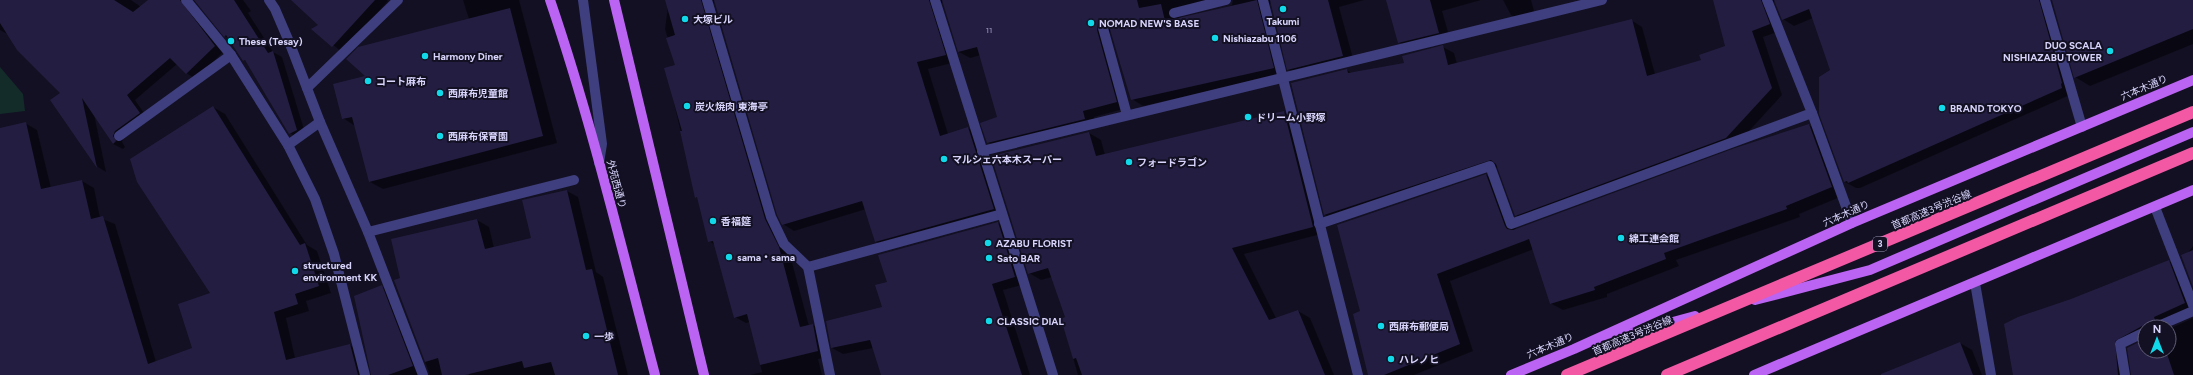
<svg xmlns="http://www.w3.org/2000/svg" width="2193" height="375" font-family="Figtree,'Noto Sans JP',sans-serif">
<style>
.green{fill:#132c2a}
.shadow{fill:#0007;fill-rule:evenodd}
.building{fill:#241d42}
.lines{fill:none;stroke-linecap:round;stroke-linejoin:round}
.minor{stroke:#3f3e7e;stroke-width:10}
.major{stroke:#bb63f3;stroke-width:10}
.highway{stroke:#f358a5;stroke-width:12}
.poi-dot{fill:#11d9ea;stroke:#121022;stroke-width:1.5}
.labels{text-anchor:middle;stroke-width:4;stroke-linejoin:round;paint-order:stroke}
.number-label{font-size:8px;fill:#aba6ce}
.shield{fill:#121022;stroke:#9d99bb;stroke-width:1}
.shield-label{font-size:9px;font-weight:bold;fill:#d8d4fc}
.poi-label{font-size:10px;font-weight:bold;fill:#d8d4fc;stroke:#121022;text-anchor:start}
.street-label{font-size:10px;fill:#d8d4fc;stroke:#121022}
</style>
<rect width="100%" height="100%" fill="#121022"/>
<polygon class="green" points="0,67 23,94 25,111 0,114"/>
<g class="shadow">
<polygon points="0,0 131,0 141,7 149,0 192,0 224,51 196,79 186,73 177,64 135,100 148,119 124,136 122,142 125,147 123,149 113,144 94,114 106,172 98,167 52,100 61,93 9,35 0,30"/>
<polygon points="194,0 243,0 251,11 248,13 273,52 282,57 306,136 299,139 290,133 247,62 244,60 230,39 225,36"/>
<polygon points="301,0 387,0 388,1 342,52 313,29 320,25"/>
<polygon points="463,0 519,0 557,143 383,189 370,182 355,126 343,118 368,77 469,19"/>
<polygon points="669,0 714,0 712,9 776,226 790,255 809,326 813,325 824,331 829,357 818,359 822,375 750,375 762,372 750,322 746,323 735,317 715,245 709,241 699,199 696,197 666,69 676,66 665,29"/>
<path d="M 715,0 L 1364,0 L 1339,7 L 1354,62 L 1300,76 L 1288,69 L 1271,1 L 1268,8 L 1284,74 L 1143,106 L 1132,99 L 1111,29 L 1108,37 L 1127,108 L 1094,117 L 1096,125 L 999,149 L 988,142 L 998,118 L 981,55 L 970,58 L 959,52 L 943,1 L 940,5 L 956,62 L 928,69 L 948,134 L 968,128 L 979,134 L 1005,216 L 887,248 L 875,241 L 866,209 L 794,231 L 783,224 ZM 1233,0 L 1232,5 L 1228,7 L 1179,20 L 1184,13 Z"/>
<polygon points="1387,0 1481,0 1442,11 1450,39 1410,49 1399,42"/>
<polygon points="1503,0 1531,0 1536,18 1522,22 1511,15"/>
<polygon points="1714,0 2042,0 2072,94 1860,188 1856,188 1845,182 1820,113 1831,71 1813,18 1794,26 1783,19 1775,0 1771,6 1780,31 1763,37 1782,95 1737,144 1527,221 1516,215 1498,167 1336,221 1325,215 1292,83 1347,70 1353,74 1405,64 1443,47 1454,53 1457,64 1631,20 1642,27 1655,74 1702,60 1726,47"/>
<polygon points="2086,0 2193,0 2193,44 2090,86 2075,77"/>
<polygon points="213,107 225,114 307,245 317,251 331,293 306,301 309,311 286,318 295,358 350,345 362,352 368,375 0,375 0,129 25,123 37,130 51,188 82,181 94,188 100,218 115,224 156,362 194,349 212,294"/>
<polygon points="1284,112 1296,119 1325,233 1244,254 1276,318 1298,311 1310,318 1334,375 1078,375 1062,319 1066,318 1052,277 1041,280 1029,273 1089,133 1101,140 1105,155"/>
<polygon points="1809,125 1822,133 1845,195 1799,214 1800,217 1676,260 1679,266 1607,294 1607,297 1563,310 1550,303 1534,249 1450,281 1473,351 1414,375 1369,375 1361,312 1486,175 1499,183 1516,230"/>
<polygon points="567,191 578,197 596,272 603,277 628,375 469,375 469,373 461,375 430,375 395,281 401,278 392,240 477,220 489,227 494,248 532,239"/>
<polygon points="998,223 1009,229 1026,284 1003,290 1030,375 882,375 873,348 843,354 832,348 883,308 888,282"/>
<polygon points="2193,246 2193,284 2187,254"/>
<polygon points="2169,261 2178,267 2193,305 2162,327 2145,327 2145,335 2124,346 2127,375 2014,375 2071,300"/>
<polygon points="381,286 393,293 425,375 372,375"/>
<polygon points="2193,318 2193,375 2132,375 2145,340 2145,351 2169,351 2169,329"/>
<polygon points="1960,343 1972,350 1982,375 1882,375"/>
</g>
<g class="building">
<polygon points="0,0 114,0 133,12 148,0 180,0 215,46 186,74 170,58 127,95 140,113 115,131 113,136 116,141 113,144 82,98 97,168 50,100 60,93 17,50 0,23"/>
<polygon points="194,0 234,0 268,53 273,51 297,130 289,134 245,60 243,61 226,35 224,37"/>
<polygon points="291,0 375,0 332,47 311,29 318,25"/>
<polygon points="665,0 701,0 765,219 779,247 800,327 813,324 818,351 760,365 747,314 734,318 713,241 708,242 697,197 695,198 680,131 682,131 664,68 675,65 666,38 675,35"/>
<polygon points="714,0 929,0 946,55 917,62 940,136 968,127 994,209 875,242 862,201 782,225 777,215"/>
<polygon points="942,0 1137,0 1139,8 1161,4 1165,21 1257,0 1274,68 1131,100 1109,26 1107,23 1102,22 1098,24 1097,30 1117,102 1083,111 1085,119 987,143 980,123 997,117 977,47 958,52"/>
<polygon points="1270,0 1328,0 1343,56 1287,70"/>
<polygon points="1386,0 1430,0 1439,33 1398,43"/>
<polygon points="1713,0 1761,0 1770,24 1752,31 1772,88 1726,138 1515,216 1496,164 1491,160 1324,215 1291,83 1347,69 1348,73 1404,63 1402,56 1443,45 1448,65 1632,19 1647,76 1701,60 1699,55 1725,46"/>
<polygon points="1774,0 2039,0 2062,83 2061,84 2062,88 1848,183 1847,181 1844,182 1819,114 1819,77 1830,70 1809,9 1782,20"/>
<polygon points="2052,0 2193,0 2193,29 2074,78"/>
<polygon points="510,8 543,136 369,182 352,117 342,119 333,84 365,76 346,59 358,47"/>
<polygon points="213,106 300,245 305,243 319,286 295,294 298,304 274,312 286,360 350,344 358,375 0,375 0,128 26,122 41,189 82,180 91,219 103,216 148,364 192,348 178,304 210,293 137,182 130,159"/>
<polygon points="1284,111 1313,227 1232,248 1269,320 1298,310 1325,375 1082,375 1076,358 1073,359 1061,319 1065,317 1048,268 1028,274 991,156 1089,132 1096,156"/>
<polygon points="1809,124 1832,187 1786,206 1787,209 1664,253 1666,259 1594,287 1595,290 1550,304 1529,239 1437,274 1460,344 1384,375 1368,375 1353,314 1360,311 1337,225 1486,174 1505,226 1507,229 1513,230 1735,148"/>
<polygon points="567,190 586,270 592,269 618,375 555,375 551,362 524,368 522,361 465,375 442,375 438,358 425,362 394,280 400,278 391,239 477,219 485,249 531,238 522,200"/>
<polygon points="998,222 1015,277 992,284 1022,375 881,375 870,340 831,348 826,321 882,307 875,285 887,282 878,255"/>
<polygon points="2193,250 2193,287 2181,255"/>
<polygon points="2169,260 2185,303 2154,317 2155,320 2151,323 2150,327 2142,326 2115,341 2118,375 2013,375 2004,324 2018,317 2071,299"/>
<polygon points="382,285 413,366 388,375 371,375 354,296"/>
<polygon points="2145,339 2145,351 2166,351 2174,375 2131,375 2127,348"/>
<polygon points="1960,342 1973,375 1881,375 1881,374"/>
</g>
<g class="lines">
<g class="minor">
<polyline points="186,0 231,55 288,145 315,199 334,254 365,375"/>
<polyline points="269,0 275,9 290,44 320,122 368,232 423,375"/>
<polyline points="583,0 602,144 599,163"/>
<polyline points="707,0 771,217 784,244 808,267 1002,214"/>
<polyline points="935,0 1053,375"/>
<polyline points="1263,0 1358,375"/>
<polyline points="2045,0 2082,127"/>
<polyline points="1174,13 1226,0"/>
<polyline points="1103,28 1127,115"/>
<polyline points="307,88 398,0"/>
<polyline points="1812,113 1852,223"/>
<polyline points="119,136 231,55"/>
<polyline points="288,145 320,122"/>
<polyline points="982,151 1602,0"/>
<polyline points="2155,207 2193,305"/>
<polyline points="1319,224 1490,166 1511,224 1812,113 1767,0"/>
<polyline points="368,232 574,180"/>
<polyline points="808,267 830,375"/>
<polyline points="1975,283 1991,375"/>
<polyline points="2156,327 2193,311"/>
<polyline points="2125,375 2120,344 2145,332"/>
</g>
<g class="major">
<path d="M 550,0 C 592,123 622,250 655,375"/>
<polyline points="614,0 704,375"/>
<polyline points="1755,300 1870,270 2193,132"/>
<polyline points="1603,341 1695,316"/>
<polyline points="1511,375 1574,349 1852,223 2193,80"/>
<polyline points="1754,375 2193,190"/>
</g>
<g class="highway">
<polyline points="1567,375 2193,112"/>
<polyline points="1667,375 2193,153"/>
</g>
</g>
<g class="poi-dot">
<circle cx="1283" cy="9" r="4"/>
<circle cx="685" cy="19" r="4"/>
<circle cx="1091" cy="23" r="4"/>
<circle cx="1215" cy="38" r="4"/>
<circle cx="231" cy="41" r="4"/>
<circle cx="2110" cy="51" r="4"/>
<circle cx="425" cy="56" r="4"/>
<circle cx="368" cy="81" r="4"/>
<circle cx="440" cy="93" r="4"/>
<circle cx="687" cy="106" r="4"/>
<circle cx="1942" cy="108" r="4"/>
<circle cx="1248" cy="117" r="4"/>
<circle cx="440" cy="136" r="4"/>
<circle cx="944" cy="159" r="4"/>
<circle cx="1129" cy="162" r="4"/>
<circle cx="713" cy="221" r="4"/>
<circle cx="1621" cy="238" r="4"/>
<circle cx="988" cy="243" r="4"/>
<circle cx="729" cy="257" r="4"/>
<circle cx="989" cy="258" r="4"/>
<circle cx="295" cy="271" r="4"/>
<circle cx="989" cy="321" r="4"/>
<circle cx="1381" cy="326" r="4"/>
<circle cx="586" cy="336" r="4"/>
<circle cx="1391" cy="359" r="4"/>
</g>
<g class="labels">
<g class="number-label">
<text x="989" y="33">11</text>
</g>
<rect class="shield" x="1873" y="237" width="14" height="14" rx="3"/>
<g class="shield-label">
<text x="1880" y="247">3</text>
</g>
<g class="poi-label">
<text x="693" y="23">大塚ビル</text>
<text x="1283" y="25" text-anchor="middle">Takumi</text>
<text x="1099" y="27">NOMAD NEW'S BASE</text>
<text x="1223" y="42">Nishiazabu 1106</text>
<text x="239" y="45">These (Tesay)</text>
<text x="2102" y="49" text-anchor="end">DUO SCALA<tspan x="2102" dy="12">NISHIAZABU TOWER</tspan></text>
<text x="433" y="60">Harmony Diner</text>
<text x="376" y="85">コート麻布</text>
<text x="448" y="97">西麻布児童館</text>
<text x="695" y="110">炭火焼肉 東海亭</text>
<text x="1950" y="112">BRAND TOKYO</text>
<text x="1256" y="121">ドリーム小野塚</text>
<text x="448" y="140">西麻布保育園</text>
<text x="952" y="163">マルシェ六本木スーパー</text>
<text x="1137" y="166">フォードラゴン</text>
<text x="721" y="225">香福筵</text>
<text x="1629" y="242">綿工連会館</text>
<text x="996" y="247">AZABU FLORIST</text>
<text x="737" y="261">sama・sama</text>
<text x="997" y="262">Sato BAR</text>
<text x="303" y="269">structured<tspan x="303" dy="12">environment KK</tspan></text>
<text x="997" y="325">CLASSIC DIAL</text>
<text x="1389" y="330">西麻布郵便局</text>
<text x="594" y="340">一歩</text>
<text x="1399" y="363">ハレノヒ</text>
</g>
<g class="street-label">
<text transform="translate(2144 87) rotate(-23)" y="4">六本木通り</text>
<text transform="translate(617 184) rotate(75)" y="4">外苑西通り</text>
<text transform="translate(1931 209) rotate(-23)" y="4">首都高速3号渋谷線</text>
<text transform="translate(1846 213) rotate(-24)" y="4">六本木通り</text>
<text transform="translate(1632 335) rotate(-23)" y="4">首都高速3号渋谷線</text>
<text transform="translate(1550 345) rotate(-23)" y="4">六本木通り</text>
</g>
</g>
<g transform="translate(2157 339)"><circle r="19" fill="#121022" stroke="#615e79"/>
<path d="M0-3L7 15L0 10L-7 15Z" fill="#11d9ea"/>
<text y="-6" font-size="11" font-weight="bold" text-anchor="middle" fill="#d8d4fc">N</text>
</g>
</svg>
